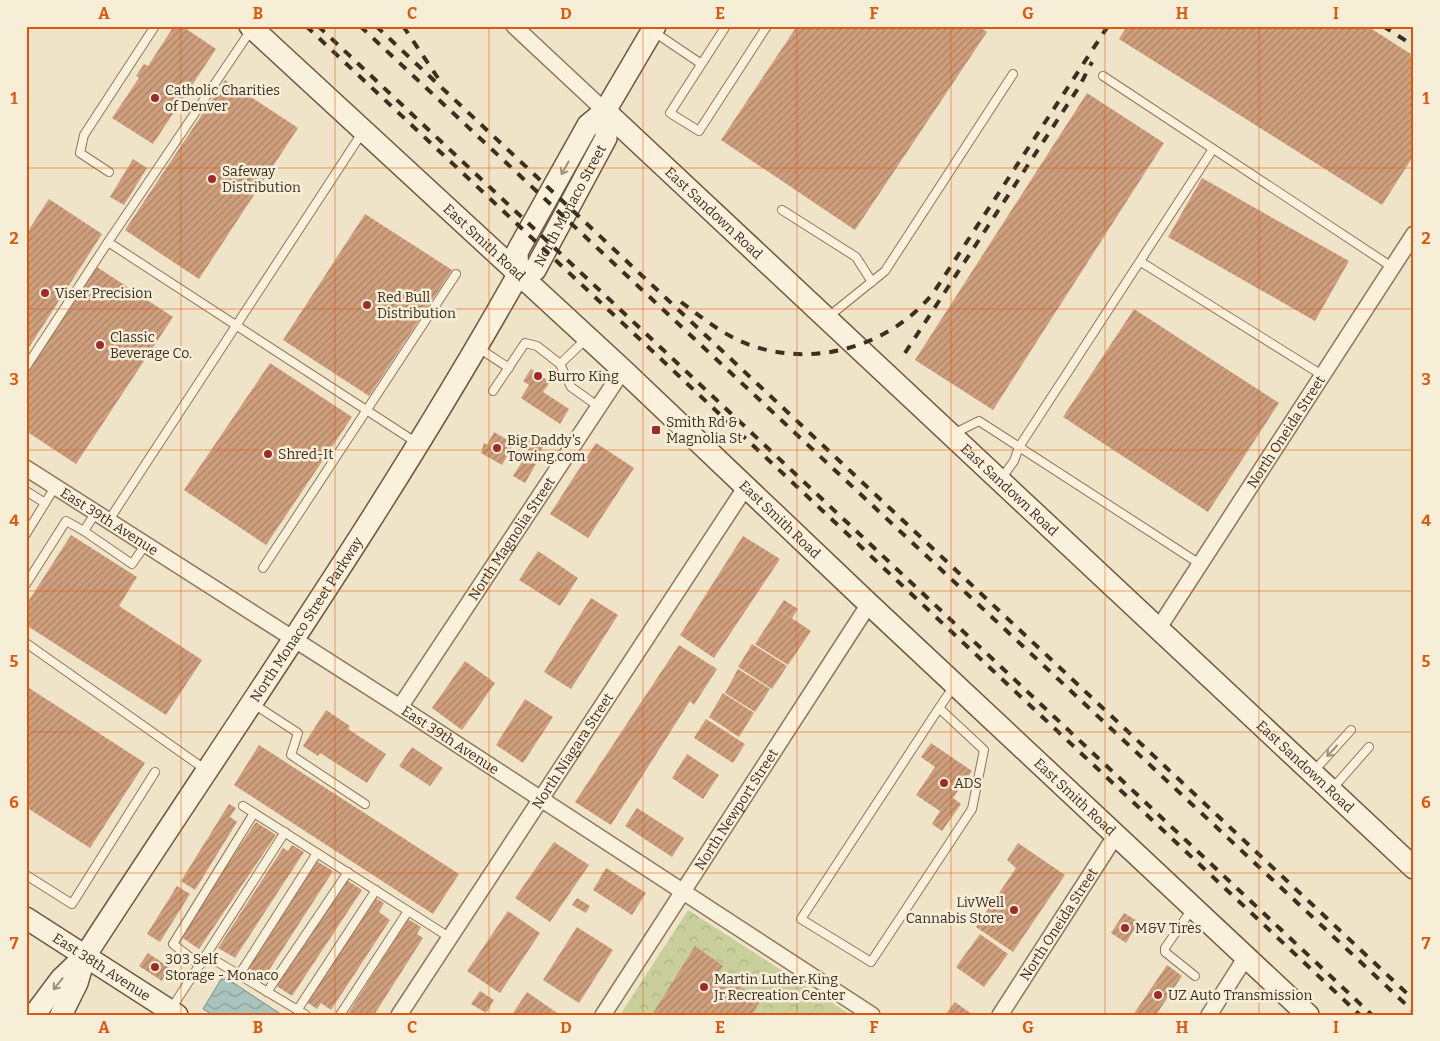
<svg xmlns="http://www.w3.org/2000/svg" width="1440" height="1041" font-family="Bitter,serif">
<style>
.park{fill:url(#park-crowns)}
.water{fill:url(#water-waves);stroke:#6f938a}
.building{fill:url(#building-hatch)}
.lines{fill:none;stroke-linecap:round;stroke-linejoin:round}
.lane-casing{stroke:#8d765c;stroke-width:10}
.street-casing{stroke:#8d765c;stroke-width:18}
.secondary-casing{stroke:#6f573f;stroke-width:24}
.lane{stroke:#faf1dc;stroke-width:8}
.street{stroke:#faf1dc;stroke-width:15}
.secondary{stroke:#faf1dc;stroke-width:21}
.rail{stroke:#3d2e20;stroke-width:4;stroke-dasharray:9 9;stroke-linecap:butt}
.oneway{stroke:#9c907e}
.grid{fill:none;stroke:#df570d;stroke-width:1;stroke-opacity:0.55}
.poi-dot{fill:#9e2a2b;stroke:#f7eed8;stroke-width:2}
.labels{text-anchor:middle;stroke-width:5;stroke-linejoin:round;paint-order:stroke}
.poi-label{font-size:14px;fill:#3d2e20;stroke:#f7eed8;text-anchor:start}
.street-label{font-size:14px;fill:#3d2e20;stroke:#f7eed8}
.neatline{fill:none;stroke:#df570d;stroke-width:2}
.grid-label{font-size:16px;text-anchor:middle;font-weight:bold;fill:#df570d}
</style>
<defs>
<pattern id="park-crowns" width="20" height="18" patternUnits="userSpaceOnUse" patternTransform="scale(1.25)"><rect width="20" height="18" fill="#c9cf9b"/><path d="M2 6a3 3 0 1 1 6 0M12 15a3 3 0 1 1 6 0" fill="none" stroke="#aeb285"/></pattern>
<pattern id="water-waves" width="16" height="10" patternUnits="userSpaceOnUse" patternTransform="scale(1.25)"><rect width="16" height="10" fill="#a9c4bc"/><path d="M0 5q4-4 8 0t8 0" fill="none" stroke="#8ba098"/></pattern>
<pattern id="building-hatch" width="6" height="6" patternUnits="userSpaceOnUse" patternTransform="scale(1.25)"><rect width="6" height="6" fill="#cf9f7d"/><path d="M-1 1l2-2M0 6l6-6M5 7l2-2" fill="none" stroke="#a98266"/></pattern>
</defs>
<rect width="100%" height="100%" fill="#f0e4c8"/>
<polygon class="park" points="688,910 851,1015 620,1015"/>
<polygon class="water" points="223,976 282,1015 213,1015 203,1009"/>
<g class="building">
<polygon points="174,26 182,26 216,49 153,144 112,118 139,78 136,76 144,64 148,66"/>
<polygon points="797,26 978,26 987,32 855,230 721,140"/>
<polygon points="1127,26 1367,26 1414,56 1414,155 1382,205 1119,39"/>
<polygon points="225,80 298,128 199,279 125,230"/>
<polygon points="1087,93 1164,143 993,410 915,360"/>
<polygon points="133,159 147,168 124,205 110,197"/>
<polygon points="1202,178 1349,261 1315,321 1168,237"/>
<polygon points="49,199 102,234 26,352 26,234"/>
<polygon points="365,214 452,270 369,396 283,340"/>
<polygon points="97,267 173,317 76,464 26,431 26,373"/>
<polygon points="1134,309 1279,403 1208,512 1063,417"/>
<polygon points="270,363 352,417 266,545 184,490"/>
<polygon points="531,369 550,382 543,392 569,409 560,424 521,398 529,385 523,381"/>
<polygon points="494,432 514,444 502,465 481,453 484,443 487,445"/>
<polygon points="530,434 545,444 536,457 522,447"/>
<polygon points="596,443 634,468 588,538 550,514"/>
<polygon points="525,457 536,464 525,483 513,476"/>
<polygon points="71,535 137,577 119,606 202,660 166,715 26,625 26,605"/>
<polygon points="743,536 780,559 714,658 680,635"/>
<polygon points="538,551 578,578 560,606 519,580"/>
<polygon points="591,598 618,615 571,689 544,672"/>
<polygon points="784,600 798,609 792,618 778,609"/>
<polygon points="778,609 811,631 788,665 755,644"/>
<polygon points="752,644 787,666 772,689 738,667"/>
<polygon points="679,645 717,669 694,705 690,701 611,825 575,802"/>
<polygon points="465,661 495,683 462,730 432,708"/>
<polygon points="738,669 770,689 755,712 725,693"/>
<polygon points="26,686 145,763 90,848 26,807"/>
<polygon points="723,693 754,713 739,737 709,717"/>
<polygon points="525,699 553,717 523,763 496,745"/>
<polygon points="326,710 350,726 348,729 386,754 367,783 320,753 318,756 303,746"/>
<polygon points="706,719 745,744 733,763 694,738"/>
<polygon points="931,743 972,771 953,798 961,804 942,831 932,824 940,811 916,795 935,767 921,757"/>
<polygon points="259,745 459,874 433,914 234,785"/>
<polygon points="412,747 443,768 430,786 399,766"/>
<polygon points="687,754 719,775 703,799 672,778"/>
<polygon points="229,804 236,808 230,817 237,822 195,890 181,881"/>
<polygon points="637,808 684,838 672,857 625,826"/>
<polygon points="256,822 276,835 199,949 180,936"/>
<polygon points="554,842 589,865 550,922 515,898"/>
<polygon points="1018,843 1065,875 1013,952 976,927 1016,868 1007,860"/>
<polygon points="292,845 304,852 235,958 218,948 283,848 288,851"/>
<polygon points="315,860 333,871 264,978 247,967"/>
<polygon points="606,868 646,893 632,915 593,890"/>
<polygon points="345,879 362,890 292,996 275,985"/>
<polygon points="177,886 190,894 160,942 147,934"/>
<polygon points="374,897 384,903 379,912 390,920 331,1010 321,1003 317,1009 305,1001"/>
<polygon points="577,898 590,906 586,913 572,905"/>
<polygon points="508,911 540,933 500,993 467,971"/>
<polygon points="1124,913 1139,922 1126,943 1111,933"/>
<polygon points="408,919 421,927 417,934 423,938 374,1015 347,1015"/>
<polygon points="577,927 613,950 579,1003 543,980"/>
<polygon points="980,934 1008,954 984,987 956,967"/>
<polygon points="695,946 723,966 718,973 761,1000 752,1015 652,1015"/>
<polygon points="148,953 170,968 162,981 139,966"/>
<polygon points="1167,965 1182,976 1156,1015 1133,1015"/>
<polygon points="480,991 494,1000 486,1013 471,1004"/>
<polygon points="527,992 560,1015 515,1015 513,1013"/>
<polygon points="955,1002 973,1015 945,1015"/>
</g>
<g class="lines">
<defs>
<g id="lane">
<polyline points="726,26 670,113 699,131 767,26"/>
<polyline points="654,32 700,63"/>
<polyline points="1103,76 1392,267"/>
<polyline points="109,172 80,153 84,135 155,26"/>
<polyline points="782,210 856,257 872,282"/>
<polyline points="108,242 251,30"/>
<polyline points="1141,262 1322,375"/>
<polyline points="828,317 885,271 1013,74"/>
<polyline points="477,347 509,368"/>
<polyline points="560,364 586,339"/>
<polyline points="26,367 108,242 417,443"/>
<polyline points="493,391 525,343 537,346 560,364 571,387 599,407"/>
<polyline points="953,434 979,421 1200,564"/>
<polyline points="1001,479 1014,461 1019,447 1213,149"/>
<polyline points="26,491 45,503"/>
<polyline points="109,520 362,133"/>
<polyline points="84,531 132,564 146,544"/>
<polyline points="26,534 55,487"/>
<polyline points="263,568 456,274"/>
<polyline points="26,584 66,521 84,531 96,512"/>
<polyline points="26,643 206,770"/>
<polyline points="252,703 298,733 291,755 365,804"/>
<polyline points="939,708 984,750 972,809 871,962 801,919 939,708 954,686"/>
<polyline points="1312,773 1351,730"/>
<polyline points="1332,789 1369,747"/>
<polyline points="243,806 449,937"/>
<polyline points="26,875 72,904 155,772"/>
<polyline points="1192,909 1165,948 1165,952 1195,976"/>
<polyline points="206,955 285,832"/>
<polyline points="200,965 173,944 254,813"/>
<polyline points="239,975 317,853"/>
<polyline points="267,992 348,872"/>
<polyline points="171,1009 206,955 306,1015"/>
<polyline points="298,1009 376,890"/>
<polyline points="340,1015 408,911"/>
</g>
<g id="street">
<polyline points="514,26 605,111"/>
<path id="s1" d="M 26,468 L 400,707 L 872,1015"/>
<path id="s2" d="M 1158,629 L 1414,234"/>
<path id="s3" d="M 400,707 L 623,370"/>
<path id="s4" d="M 399,1015 L 747,485"/>
<path id="s5" d="M 603,1015 L 869,604"/>
<path id="s6" d="M 1000,1015 L 1116,835"/>
<polyline points="1209,1015 1246,957"/>
</g>
<g id="secondary">
<path id="s7" d="M 250,26 L 623,370 L 869,604 L 1308,1015"/>
<path id="s8" d="M 605,111 L 1414,868"/>
<polyline points="518,275 517,252 588,125 605,111 655,26"/>
<path id="s9" d="M 518,275 L 535,270 L 606,138 L 605,111"/>
<path id="s10" d="M 26,918 L 177,1015"/>
<path id="s11" d="M 34,1015 L 61,979 L 85,956 C 231,731 386,510 518,275"/>
<polyline points="61,1015 77,983 84,959"/>
</g>
</defs>
<use href="#lane" class="lane-casing"/>
<use href="#street" class="street-casing"/>
<use href="#secondary" class="secondary-casing"/>
<use href="#lane" class="lane"/>
<use href="#street" class="street"/>
<use href="#secondary" class="secondary"/>
<g class="rail">
<polyline points="306,26 1360,1015"/>
<polyline points="318,26 1372,1015"/>
<polyline points="360,26 1414,1012"/>
<polyline points="376,26 1414,1000"/>
<polyline points="403,26 438,78"/>
<polyline points="1383,26 1414,46"/>
<path d="M 681,302 C 705,320 727,338 756,347 C 820,367 893,344 934,292 L 1108,26"/>
<polyline points="905,353 1079,87 1092,62"/>
</g>
</g>
<defs><path id="oneway-shaft" d="M-6 0H5M1.5-3L5.5 0L1.5 3" fill="none" stroke-width="1.6" stroke-linecap="round" stroke-linejoin="round" transform="scale(1.25)"/></defs>
<g class="oneway">
<use href="#oneway-shaft" transform="translate(565 168) rotate(119)"/>
<use href="#oneway-shaft" transform="translate(1332 751) rotate(133)"/>
<use href="#oneway-shaft" transform="translate(58 984) rotate(129)"/>
</g>
<path class="grid" d="M 181,26 L 181,1015M 335,26 L 335,1015M 489,26 L 489,1015M 643,26 L 643,1015M 797,26 L 797,1015M 951,26 L 951,1015M 1105,26 L 1105,1015M 1259,26 L 1259,1015M 26,168 L 1414,168M 26,309 L 1414,309M 26,450 L 1414,450M 26,591 L 1414,591M 26,732 L 1414,732M 26,873 L 1414,873"/>
<g class="poi-dot">
<circle cx="155" cy="98" r="5"/>
<circle cx="212" cy="179" r="5"/>
<circle cx="45" cy="293" r="5"/>
<circle cx="367" cy="305" r="5"/>
<circle cx="100" cy="345" r="5"/>
<circle cx="538" cy="376" r="5"/>
<rect x="651" y="425" width="10" height="10" rx="2.5"/>
<circle cx="497" cy="448" r="5"/>
<circle cx="268" cy="454" r="5"/>
<circle cx="944" cy="783" r="5"/>
<circle cx="1014" cy="910" r="5"/>
<circle cx="1125" cy="928" r="5"/>
<circle cx="155" cy="967" r="5"/>
<circle cx="704" cy="987" r="5"/>
<circle cx="1158" cy="995" r="5"/>
</g>
<g class="labels">
<g class="poi-label">
<text x="165" y="95">Catholic Charities<tspan x="165" dy="16">of Denver</tspan></text>
<text x="222" y="176">Safeway<tspan x="222" dy="16">Distribution</tspan></text>
<text x="55" y="298">Viser Precision</text>
<text x="377" y="302">Red Bull<tspan x="377" dy="16">Distribution</tspan></text>
<text x="110" y="342">Classic<tspan x="110" dy="16">Beverage Co.</tspan></text>
<text x="548" y="381">Burro King</text>
<text x="666" y="427">Smith Rd &amp;<tspan x="666" dy="16">Magnolia St</tspan></text>
<text x="507" y="445">Big Daddy's<tspan x="507" dy="16">Towing.com</tspan></text>
<text x="278" y="459">Shred-It</text>
<text x="954" y="788">ADS</text>
<text x="1004" y="907" text-anchor="end">LivWell<tspan x="1004" dy="16">Cannabis Store</tspan></text>
<text x="1135" y="933">M&amp;V Tires</text>
<text x="165" y="964">303 Self<tspan x="165" dy="16">Storage - Monaco</tspan></text>
<text x="714" y="984">Martin Luther King<tspan x="714" dy="16">Jr Recreation Center</tspan></text>
<text x="1168" y="1000">UZ Auto Transmission</text>
</g>
<g class="street-label">
<text dy="5" stroke="none"><textPath href="#s9" startOffset="91">North Monaco Street</textPath></text>
<text dy="5" stroke="none"><textPath href="#s8" startOffset="149">East Sandown Road</textPath></text>
<text dy="5" stroke="none"><textPath href="#s7" startOffset="319">East Smith Road</textPath></text>
<text dy="5" stroke="none"><textPath href="#s2" startOffset="235">North Oneida Street</textPath></text>
<text dy="5" stroke="none"><textPath href="#s8" startOffset="554">East Sandown Road</textPath></text>
<text dy="5" stroke="none"><textPath href="#s7" startOffset="724">East Smith Road</textPath></text>
<text dy="5" stroke="none"><textPath href="#s1" startOffset="99">East 39th Avenue</textPath></text>
<text dy="5" stroke="none"><textPath href="#s3" startOffset="202">North Magnolia Street</textPath></text>
<text dy="5" stroke="none"><textPath href="#s11" startOffset="481">North Monaco Street Parkway</textPath></text>
<text dy="5" stroke="none"><textPath href="#s1" startOffset="504">East 39th Avenue</textPath></text>
<text dy="5" stroke="none"><textPath href="#s4" startOffset="316">North Niagara Street</textPath></text>
<text dy="5" stroke="none"><textPath href="#s8" startOffset="959">East Sandown Road</textPath></text>
<text dy="5" stroke="none"><textPath href="#s7" startOffset="1129">East Smith Road</textPath></text>
<text dy="5" stroke="none"><textPath href="#s5" startOffset="245">North Newport Street</textPath></text>
<text dy="5" stroke="none"><textPath href="#s6" startOffset="108">North Oneida Street</textPath></text>
<text dy="5" stroke="none"><textPath href="#s10" startOffset="90">East 38th Avenue</textPath></text>
</g>
</g>
<rect width="1440" height="1041" fill="none" stroke="#f7eed8" stroke-width="55"/>
<rect x="28" y="28" width="1384" height="986" class="neatline"/>
<g class="grid-label">
<text x="104" y="19">A</text>
<text x="258" y="19">B</text>
<text x="412" y="19">C</text>
<text x="566" y="19">D</text>
<text x="720" y="19">E</text>
<text x="874" y="19">F</text>
<text x="1028" y="19">G</text>
<text x="1182" y="19">H</text>
<text x="1336" y="19">I</text>
<text x="14" y="104">1</text>
<text x="1426" y="104">1</text>
<text x="14" y="244">2</text>
<text x="1426" y="244">2</text>
<text x="14" y="385">3</text>
<text x="1426" y="385">3</text>
<text x="14" y="526">4</text>
<text x="1426" y="526">4</text>
<text x="14" y="667">5</text>
<text x="1426" y="667">5</text>
<text x="14" y="808">6</text>
<text x="1426" y="808">6</text>
<text x="14" y="949">7</text>
<text x="1426" y="949">7</text>
<text x="104" y="1033">A</text>
<text x="258" y="1033">B</text>
<text x="412" y="1033">C</text>
<text x="566" y="1033">D</text>
<text x="720" y="1033">E</text>
<text x="874" y="1033">F</text>
<text x="1028" y="1033">G</text>
<text x="1182" y="1033">H</text>
<text x="1336" y="1033">I</text>
</g>
</svg>
